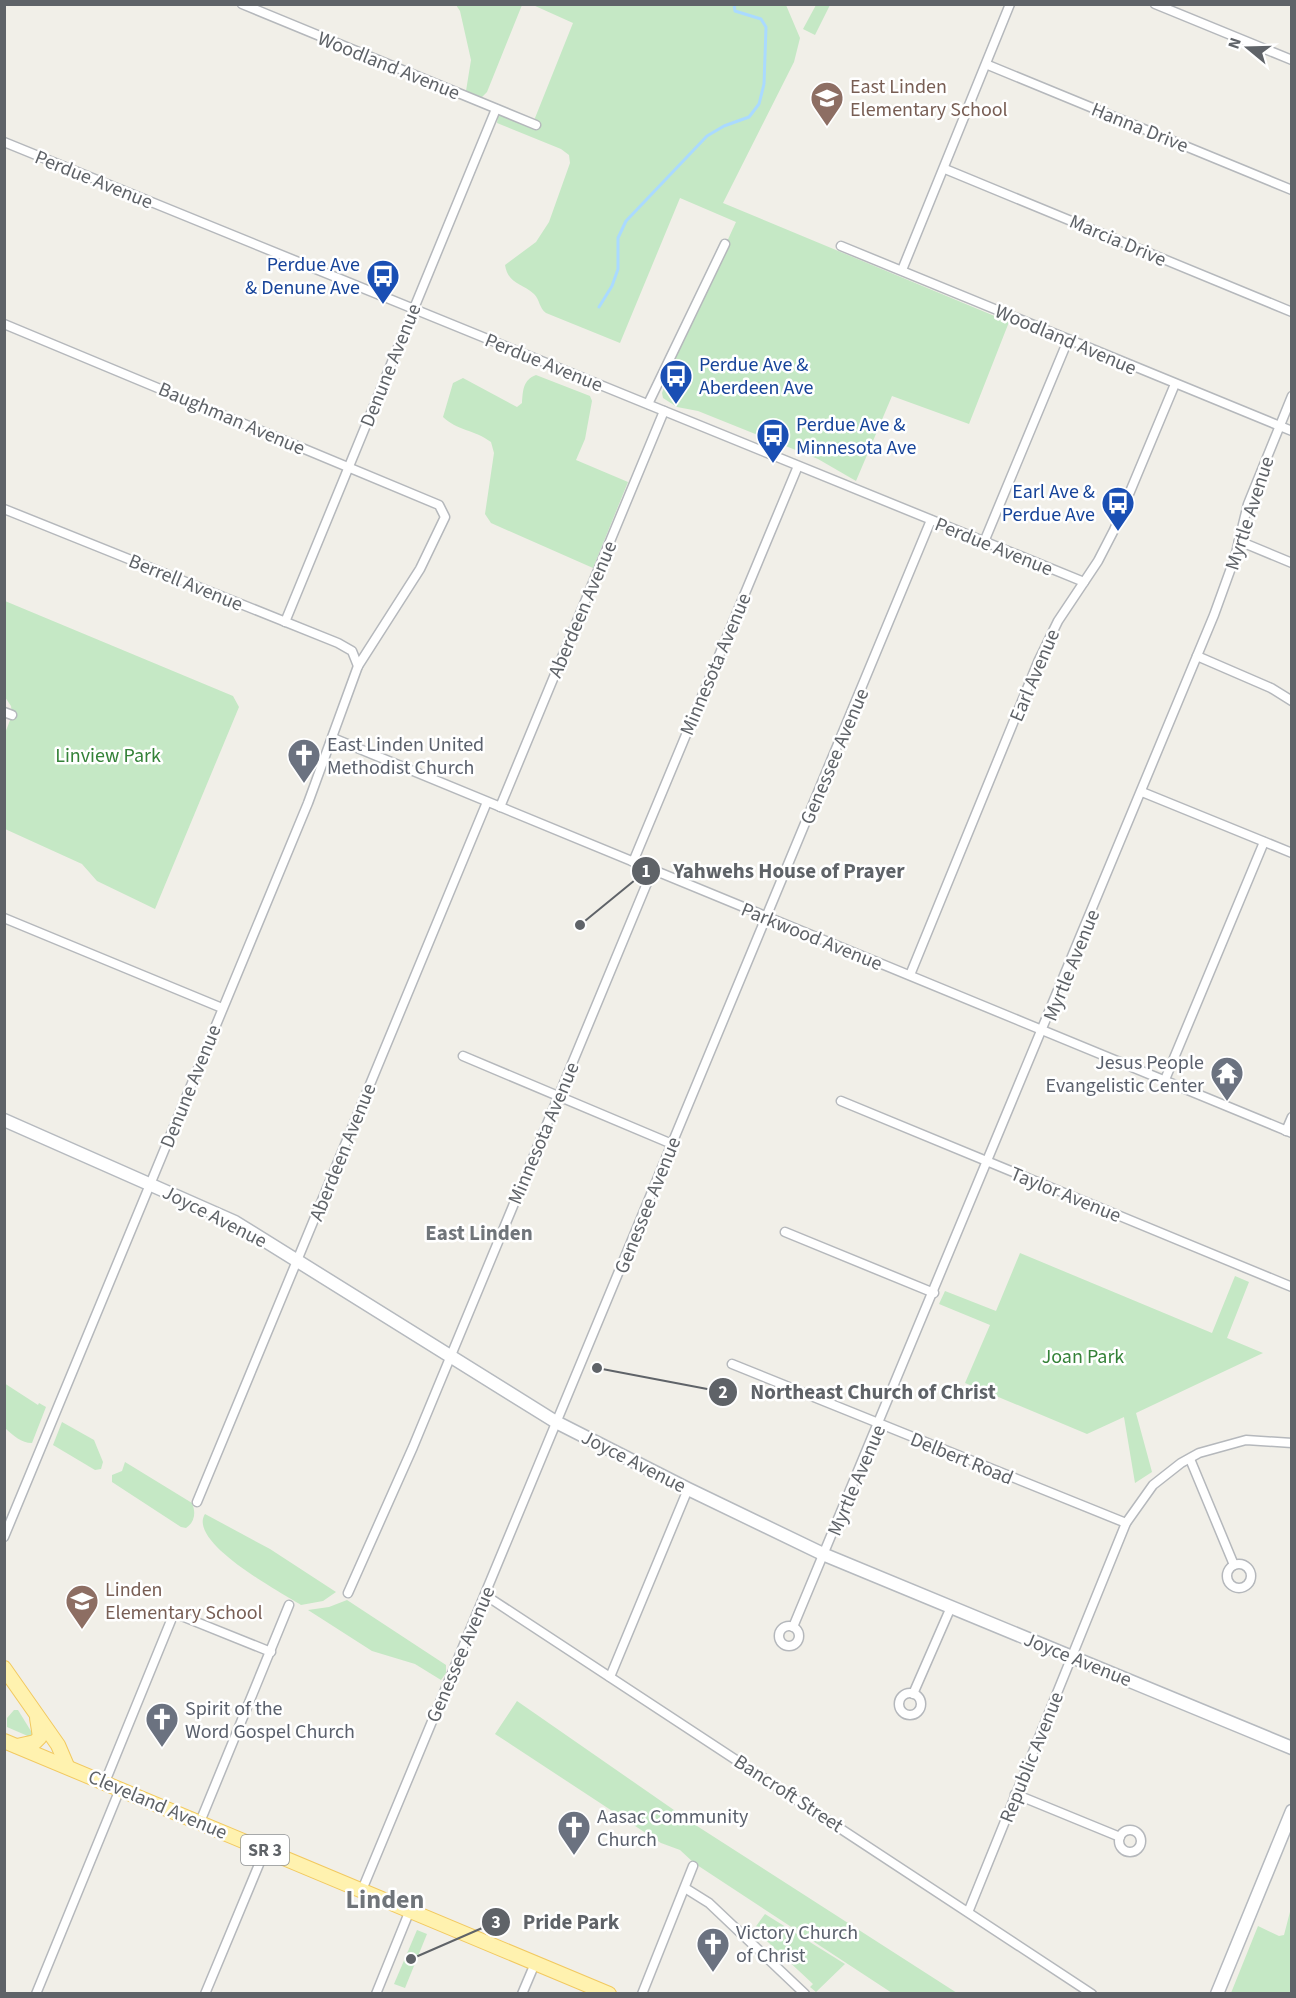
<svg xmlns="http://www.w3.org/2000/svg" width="1296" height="1998" font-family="'Source Sans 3',sans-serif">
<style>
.green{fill:#c5e8c5}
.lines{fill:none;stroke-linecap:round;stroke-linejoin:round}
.stream{stroke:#aadaff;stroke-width:3}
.street-casing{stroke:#b5b8bc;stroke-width:11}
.secondary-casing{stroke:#b6babf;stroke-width:15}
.primary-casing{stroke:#f2c960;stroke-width:16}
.street{stroke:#fff;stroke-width:8}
.secondary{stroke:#fff;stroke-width:12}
.primary{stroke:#fff2af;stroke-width:14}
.labels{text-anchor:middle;stroke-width:5;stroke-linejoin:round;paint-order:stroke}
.shield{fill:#fff;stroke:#8f9295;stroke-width:1.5}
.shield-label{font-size:18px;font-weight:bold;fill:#5f6368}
.street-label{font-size:20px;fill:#5f6368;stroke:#fff}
.education-label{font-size:20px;fill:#785e54;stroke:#fff;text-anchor:start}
.transit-label{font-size:20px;fill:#164399;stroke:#fff;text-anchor:end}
.worship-label{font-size:20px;fill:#5b616d;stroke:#fff;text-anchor:start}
.park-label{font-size:20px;fill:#348238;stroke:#fff}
.neighbourhood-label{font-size:21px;font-weight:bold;fill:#70757a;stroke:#fff}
.district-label{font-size:26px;font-weight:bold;fill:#70757a;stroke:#fff}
.leader{fill:none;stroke:#5f6368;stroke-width:2}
.callout-dot{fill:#5f6368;stroke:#fff;stroke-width:2}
.mark-label{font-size:18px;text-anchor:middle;font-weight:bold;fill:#fff}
.callout-label{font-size:21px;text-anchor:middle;font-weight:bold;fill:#5f6368;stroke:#fff;stroke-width:5;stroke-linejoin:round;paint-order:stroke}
</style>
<rect width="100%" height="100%" fill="#f1efe8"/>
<g class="green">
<polygon points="456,5 522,5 487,92 481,98 466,91 471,60 460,11"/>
<path d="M 533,5 L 786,5 L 800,38 L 794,62 L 723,203 L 1009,322 L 969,424 L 892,396 L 856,481 L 818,459 L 698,411 L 677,407 L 663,398 L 662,393 L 683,337 L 736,222 L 680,198 L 620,343 L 546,313 C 539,308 540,300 534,294 C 522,283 508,284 505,265 L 536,242 L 549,222 L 570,163 L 569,155 L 561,149 L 497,123 L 498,115 L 503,113 L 533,123 L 573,23 Z"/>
<polygon points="816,5 830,5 815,35 803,29"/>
<path d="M 536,375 L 590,396 L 592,401 L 585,439 L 576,460 L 628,482 L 593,568 L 491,523 L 485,514 L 494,453 L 491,442 C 475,430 456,430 443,417 L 453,383 L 463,378 L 517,407 L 522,403 C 523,390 523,380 536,375 Z"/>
<polygon points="5,601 233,696 239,707 155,909 97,881 82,864 5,829 4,736 12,715 11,706 5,697"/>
<polygon points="1020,1253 1212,1333 1235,1276 1249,1282 1227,1338 1263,1353 1136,1413 1152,1472 1135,1483 1124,1417 1087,1434 965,1383 990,1325 939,1304 945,1291 996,1311"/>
<path d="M 4,1383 L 38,1405 L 39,1403 L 46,1407 L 32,1443 C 21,1443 14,1436 5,1428 Z"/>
<polygon points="62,1422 94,1440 103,1462 101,1469 95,1470 53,1445"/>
<path d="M 125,1462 L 192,1503 C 196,1512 195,1522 186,1528 L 181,1527 L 112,1482 L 112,1475 L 122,1471 Z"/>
<path d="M 205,1514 L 270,1549 L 336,1592 L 323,1601 L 301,1605 C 280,1592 187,1542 205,1514 Z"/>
<polygon points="347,1600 446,1665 446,1673 441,1680 415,1664 372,1651 308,1610 329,1607"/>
<polygon points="517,1701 697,1826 957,1993 892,1993 694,1863 680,1850 661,1843 495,1734"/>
<polygon points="14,1710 18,1710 34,1736 30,1737 7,1727 7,1718"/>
<polygon points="1291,1908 1291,1993 1231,1993 1258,1926 1279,1936 1284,1935"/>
<polygon points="765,1914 845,1964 816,1992 810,1987 813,1984 754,1929"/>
<polygon points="417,1930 427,1934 405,1988 394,1984"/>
</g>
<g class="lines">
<polyline class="stream" points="599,307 612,286 618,269 618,238 626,221 707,136 724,126 749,117 759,104 764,84 766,27 761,19 735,11 734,4"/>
<defs>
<g id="street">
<polyline points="242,4 536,125"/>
<polyline points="1155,4 1292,60"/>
<polyline points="988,65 1292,190"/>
<polyline points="4,142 1084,582"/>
<polyline points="945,169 1292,312"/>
<polyline points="841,246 1292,431"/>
<polyline points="902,270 1010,4"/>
<polyline points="4,324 439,505 445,517 420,569 358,666 308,803 4,1537"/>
<polyline points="648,404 725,244"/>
<polyline points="4,509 338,643 352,651 358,666"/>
<polyline points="1239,541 1292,563"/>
<polyline points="984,542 1068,340"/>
<polyline points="285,622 496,109"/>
<polyline points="1197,656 1271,688 1292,701"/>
<polyline points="4,712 12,715"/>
<polyline points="333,738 1292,1133"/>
<polyline points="1142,792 1292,853"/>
<polyline points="500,807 664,411"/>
<polyline points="633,862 798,466"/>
<polyline points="4,918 222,1008"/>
<polyline points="910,975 1038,662 1058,621 1098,561 1114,530 1175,384"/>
<polyline points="463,1056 672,1144"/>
<polyline points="1164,1082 1264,842"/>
<polyline points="841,1101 1292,1287"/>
<polyline points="1286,1131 1292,1117"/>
<polyline points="785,1232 934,1293"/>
<polyline points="732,1364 1126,1523"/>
<polyline points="1190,1459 1234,1565"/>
<polyline points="197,1502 487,802"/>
<circle cx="1239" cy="1576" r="12"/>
<polyline points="348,1593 413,1447 652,871"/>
<polyline points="485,1595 1092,1994"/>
<circle cx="789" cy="1636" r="10"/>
<polyline points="793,1627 1214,615 1235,557 1248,504 1292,396"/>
<polyline points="610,1677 688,1489"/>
<circle cx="910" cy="1704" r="11"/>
<polyline points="913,1694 951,1607"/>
<polyline points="105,1782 174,1613 271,1652"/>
<polyline points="1015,1794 1120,1837"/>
<polyline points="200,1822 289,1605"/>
<circle cx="1130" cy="1841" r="11"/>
<polyline points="685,1888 709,1903 805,1994"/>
<polyline points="362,1890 931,520"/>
<polyline points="969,1910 1126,1523 1153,1485 1181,1463 1199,1453 1246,1440 1292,1443"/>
<polyline points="36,1994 120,1789"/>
<polyline points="205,1994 265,1850"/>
<polyline points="376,1994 410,1910"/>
<polyline points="522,1994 536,1961"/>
<polyline points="642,1994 693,1866"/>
</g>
<g id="secondary">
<polyline points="4,1120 235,1222 556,1422 688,1489 825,1555 1292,1748"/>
<polyline points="1217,1994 1292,1811"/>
</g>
<g id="primary">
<polyline points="4,1668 58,1745 67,1766"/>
<polyline points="4,1741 609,1994"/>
<polyline points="17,1746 35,1742 40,1737 37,1718"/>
</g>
</defs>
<use href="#street" class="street-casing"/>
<use href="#secondary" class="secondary-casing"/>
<use href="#primary" class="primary-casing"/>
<use href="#street" class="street"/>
<use href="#secondary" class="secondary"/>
<use href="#primary" class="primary"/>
</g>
<defs>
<symbol id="school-pin" viewBox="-11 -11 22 30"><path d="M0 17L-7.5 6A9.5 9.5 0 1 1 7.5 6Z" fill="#8d6e63" stroke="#fff"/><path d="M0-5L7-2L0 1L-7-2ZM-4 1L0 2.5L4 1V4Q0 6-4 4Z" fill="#fff"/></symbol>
<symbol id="bus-pin" viewBox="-11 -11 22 30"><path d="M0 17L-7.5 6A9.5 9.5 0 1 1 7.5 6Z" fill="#1a4fb4" stroke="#fff"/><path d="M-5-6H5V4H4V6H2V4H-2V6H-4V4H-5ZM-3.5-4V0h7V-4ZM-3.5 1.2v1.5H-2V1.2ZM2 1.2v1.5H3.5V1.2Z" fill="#fff"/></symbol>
<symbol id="church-pin" viewBox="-11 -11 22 30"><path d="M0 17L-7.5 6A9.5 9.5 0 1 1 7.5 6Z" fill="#6b7280" stroke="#fff"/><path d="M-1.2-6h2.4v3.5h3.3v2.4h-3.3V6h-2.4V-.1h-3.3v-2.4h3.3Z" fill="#fff"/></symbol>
<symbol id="temple-pin" viewBox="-11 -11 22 30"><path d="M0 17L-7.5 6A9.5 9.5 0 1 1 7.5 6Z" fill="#6b7280" stroke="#fff"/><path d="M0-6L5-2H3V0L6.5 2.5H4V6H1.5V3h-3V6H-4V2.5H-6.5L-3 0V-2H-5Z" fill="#fff"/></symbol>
</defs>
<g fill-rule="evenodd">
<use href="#school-pin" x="808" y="79" width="38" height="52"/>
<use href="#bus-pin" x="364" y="257" width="38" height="52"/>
<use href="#bus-pin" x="657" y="357" width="38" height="52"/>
<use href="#bus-pin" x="754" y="416" width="38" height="52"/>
<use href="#bus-pin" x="1099" y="484" width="38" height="52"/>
<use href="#church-pin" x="285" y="736" width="38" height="52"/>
<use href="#temple-pin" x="1208" y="1054" width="38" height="52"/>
<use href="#school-pin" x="63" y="1582" width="38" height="52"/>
<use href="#church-pin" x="143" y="1700" width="38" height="52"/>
<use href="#church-pin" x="555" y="1808" width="38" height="52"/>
<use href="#church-pin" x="694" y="1925" width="38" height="52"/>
</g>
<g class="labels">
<rect class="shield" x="241" y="1835" width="48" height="30" rx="4.5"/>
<g class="shield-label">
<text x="265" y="1856">SR 3</text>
</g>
<g class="street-label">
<text transform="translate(389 65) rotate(22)" y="7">Woodland Avenue</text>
<text transform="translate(1140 127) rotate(22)" y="7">Hanna Drive</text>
<text transform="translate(94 179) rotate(22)" y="7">Perdue Avenue</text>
<text transform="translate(1118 240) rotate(23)" y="7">Marcia Drive</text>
<text transform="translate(1066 339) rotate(23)" y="7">Woodland Avenue</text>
<text transform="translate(544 362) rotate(22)" y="7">Perdue Avenue</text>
<text transform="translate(390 365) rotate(-68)" y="7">Denune Avenue</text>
<text transform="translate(232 418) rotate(23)" y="7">Baughman Avenue</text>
<text transform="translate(1249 513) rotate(-72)" y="7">Myrtle Avenue</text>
<text transform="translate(994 546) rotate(22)" y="7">Perdue Avenue</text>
<text transform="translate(186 582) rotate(22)" y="7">Berrell Avenue</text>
<text transform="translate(582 609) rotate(-67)" y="7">Aberdeen Avenue</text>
<text transform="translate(715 664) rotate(-67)" y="7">Minnesota Avenue</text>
<text transform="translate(1034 675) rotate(-67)" y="7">Earl Avenue</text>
<text transform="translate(834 756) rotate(-67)" y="7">Genessee Avenue</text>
<text transform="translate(812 936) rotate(22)" y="7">Parkwood Avenue</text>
<text transform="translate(1071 965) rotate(-68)" y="7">Myrtle Avenue</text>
<text transform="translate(190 1086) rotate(-68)" y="7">Denune Avenue</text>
<text transform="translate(543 1133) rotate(-67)" y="7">Minnesota Avenue</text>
<text transform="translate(342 1152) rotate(-68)" y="7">Aberdeen Avenue</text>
<text transform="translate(1066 1194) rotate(22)" y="7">Taylor Avenue</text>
<text transform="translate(647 1205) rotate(-68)" y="7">Genessee Avenue</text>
<text transform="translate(215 1216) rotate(27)" y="7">Joyce Avenue</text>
<text transform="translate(962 1458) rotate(22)" y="7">Delbert Road</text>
<text transform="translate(634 1461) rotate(27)" y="7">Joyce Avenue</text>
<text transform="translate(856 1480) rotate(-67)" y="7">Myrtle Avenue</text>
<text transform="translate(460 1654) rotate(-67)" y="7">Genessee Avenue</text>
<text transform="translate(1078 1659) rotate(22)" y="7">Joyce Avenue</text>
<text transform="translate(1031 1757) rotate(-68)" y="7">Republic Avenue</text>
<text transform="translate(789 1793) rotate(33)" y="7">Bancroft Street</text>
<text transform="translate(158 1804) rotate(23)" y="7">Cleveland Avenue</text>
</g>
<g class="education-label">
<text x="850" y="93">East Linden<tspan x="850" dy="23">Elementary School</tspan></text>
<text x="105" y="1596">Linden<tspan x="105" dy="23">Elementary School</tspan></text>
</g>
<g class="transit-label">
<text x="360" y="271">Perdue Ave<tspan x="360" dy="23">&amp; Denune Ave</tspan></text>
<text x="699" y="371" text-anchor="start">Perdue Ave &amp;<tspan x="699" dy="23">Aberdeen Ave</tspan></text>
<text x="796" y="431" text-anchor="start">Perdue Ave &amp;<tspan x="796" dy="23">Minnesota Ave</tspan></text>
<text x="1095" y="498">Earl Ave &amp;<tspan x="1095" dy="23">Perdue Ave</tspan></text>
</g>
<g class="worship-label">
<text x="327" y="751">East Linden United<tspan x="327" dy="23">Methodist Church</tspan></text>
<text x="1204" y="1069" text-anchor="end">Jesus People<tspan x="1204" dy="23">Evangelistic Center</tspan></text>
<text x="185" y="1715">Spirit of the<tspan x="185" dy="23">Word Gospel Church</tspan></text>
<text x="597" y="1823">Aasac Community<tspan x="597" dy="23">Church</tspan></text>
<text x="736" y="1939">Victory Church<tspan x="736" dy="23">of Christ</tspan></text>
</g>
<g class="park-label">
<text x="108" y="762">Linview Park</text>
<text x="1083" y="1363">Joan Park</text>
</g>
<g class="neighbourhood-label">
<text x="479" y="1240">East Linden</text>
</g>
<g class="district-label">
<text x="385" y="1908">Linden</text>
</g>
</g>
<path class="leader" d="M580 925L646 871M597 1368L723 1392M411 1959L496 1922"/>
<g class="callout-dot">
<circle cx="580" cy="925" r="6"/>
<circle cx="597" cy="1368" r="6"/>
<circle cx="411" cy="1959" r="6"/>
<circle cx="646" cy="871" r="15"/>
<circle cx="723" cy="1392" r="15"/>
<circle cx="496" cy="1922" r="15"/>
</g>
<g class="mark-label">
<text x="646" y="877">1</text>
<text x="723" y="1398">2</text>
<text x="496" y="1928">3</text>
</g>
<g class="callout-label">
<text x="789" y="878">Yahwehs House of Prayer</text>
<text x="873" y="1399">Northeast Church of Christ</text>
<text x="571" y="1929">Pride Park</text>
</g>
<rect width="1296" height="1998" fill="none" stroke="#5f6368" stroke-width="12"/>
<g transform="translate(1248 48) rotate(289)" stroke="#ffffff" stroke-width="4.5" paint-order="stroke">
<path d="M0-4.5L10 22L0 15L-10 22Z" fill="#5f6368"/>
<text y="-9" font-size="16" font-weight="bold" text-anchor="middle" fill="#5f6368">N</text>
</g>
</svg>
